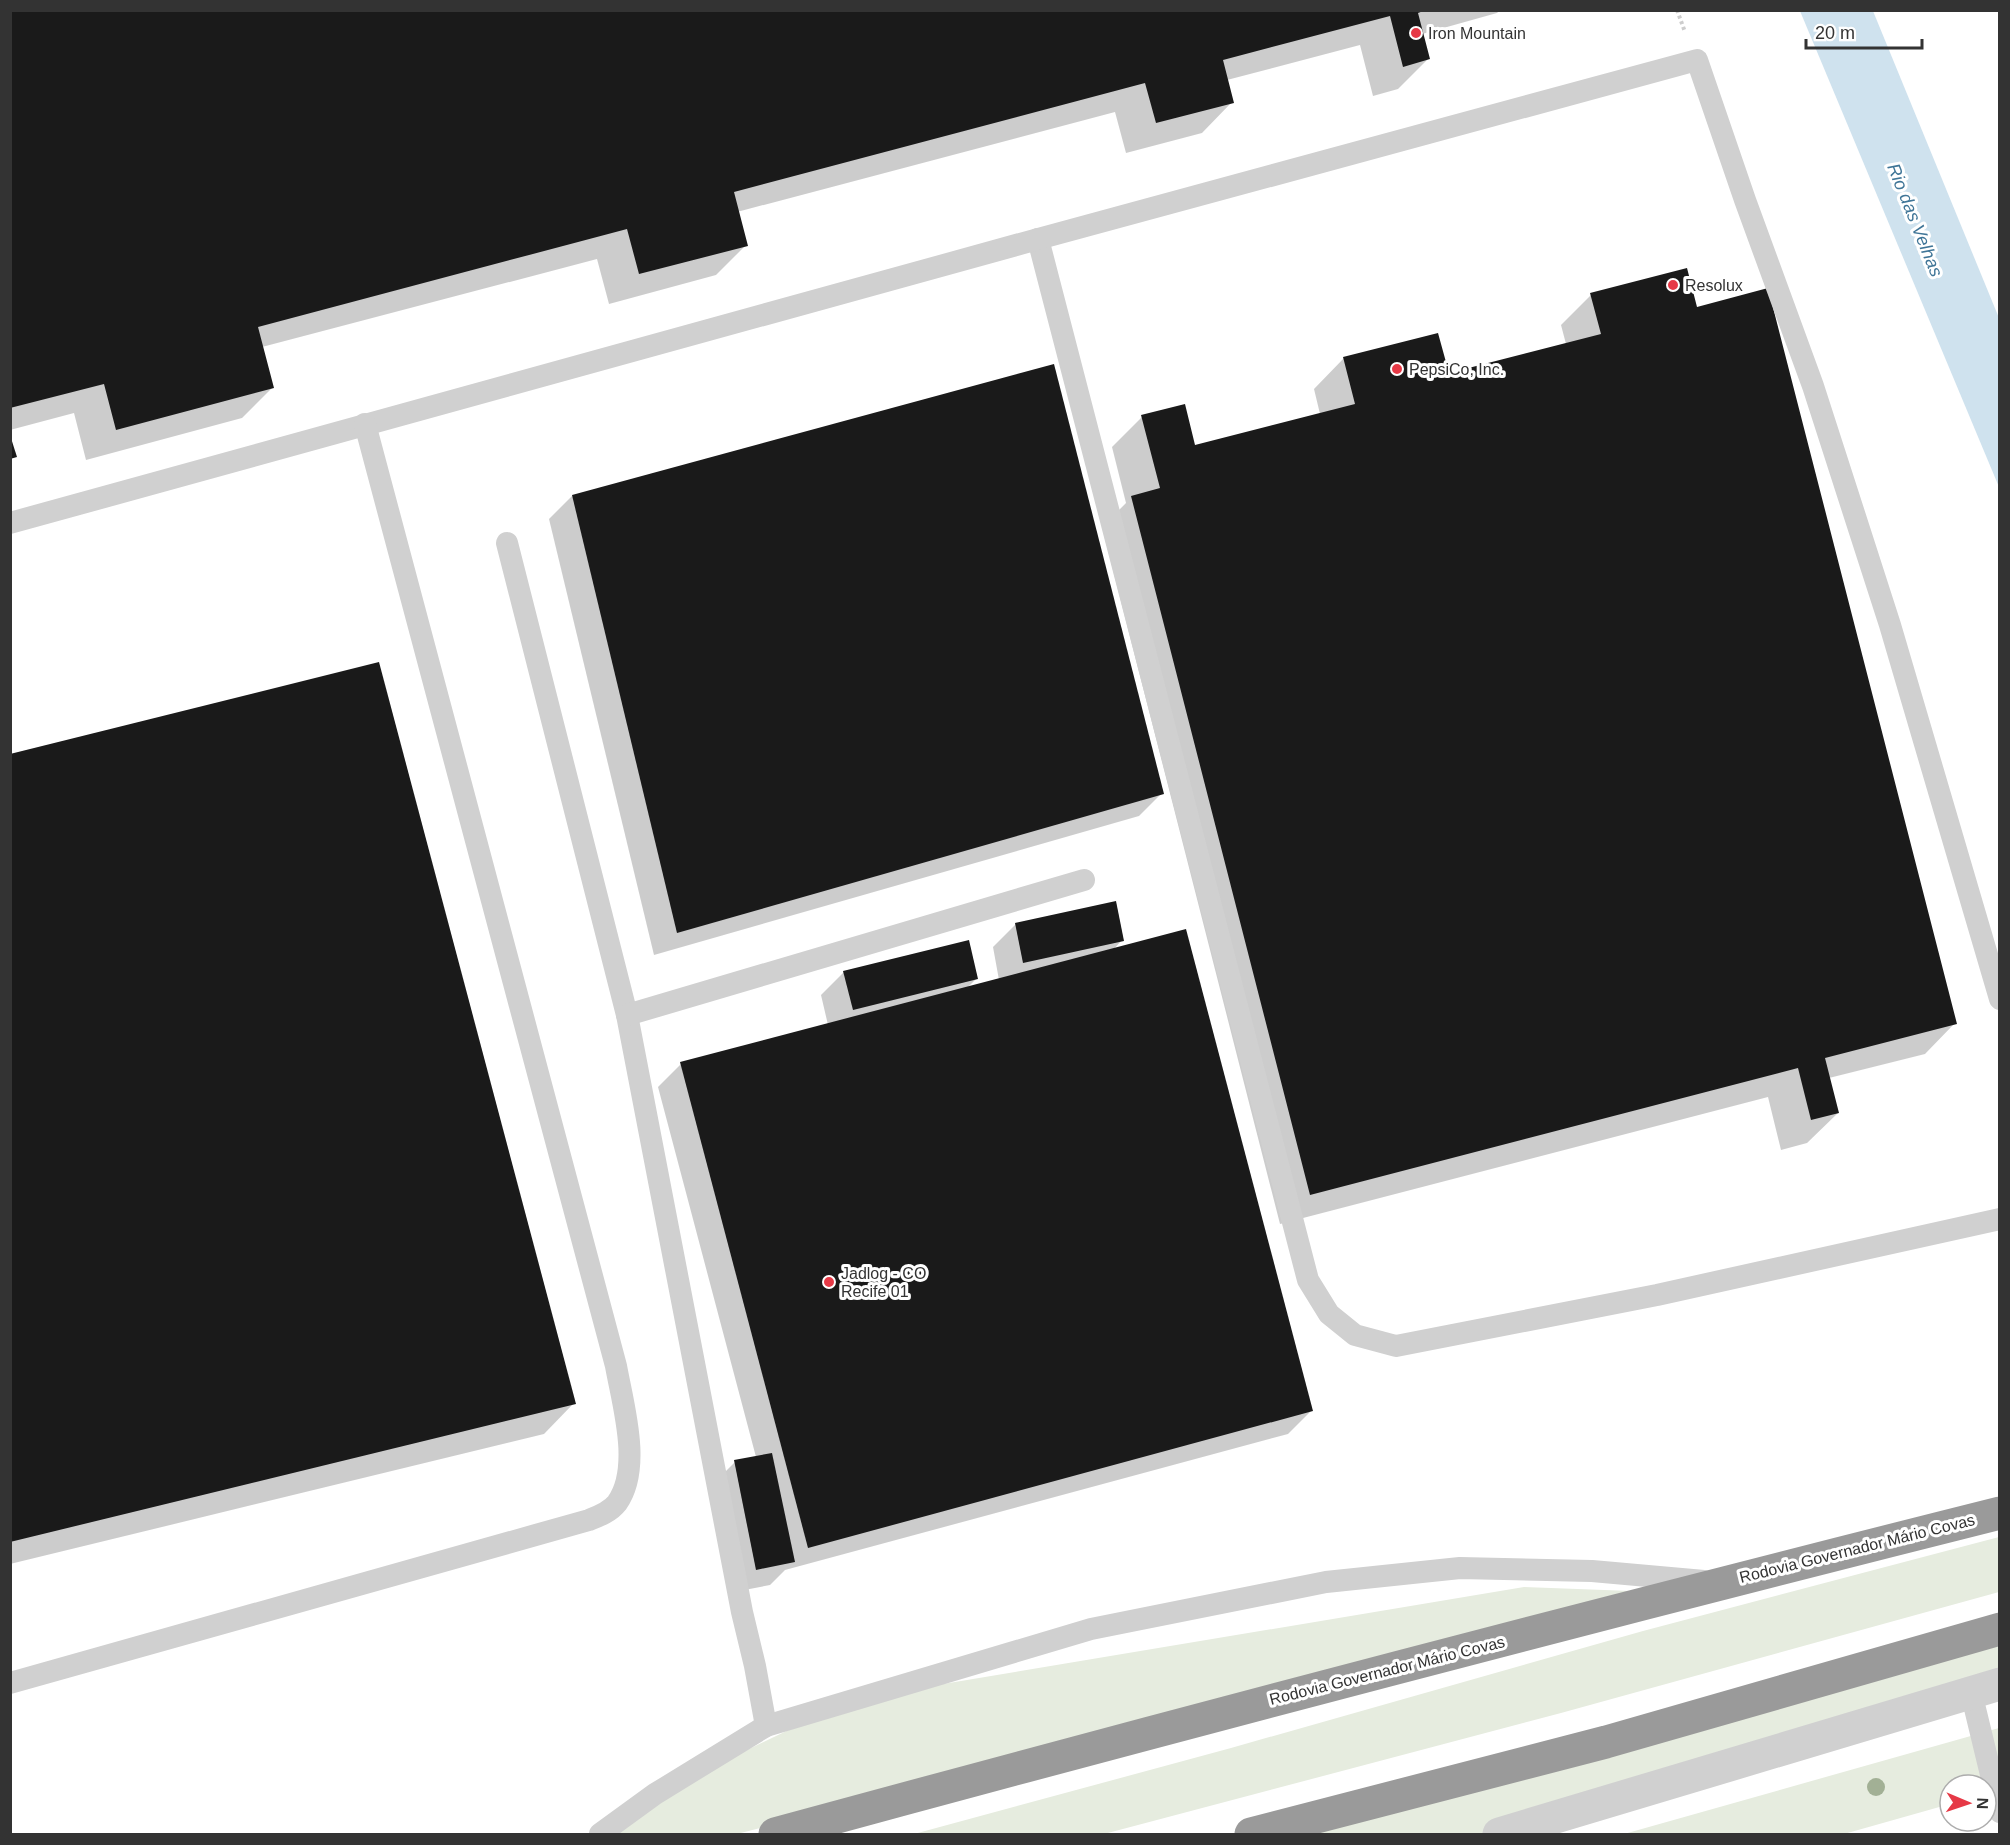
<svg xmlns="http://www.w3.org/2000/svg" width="2010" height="1845" font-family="Helvetica,sans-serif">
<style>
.green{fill:#e6ecdf}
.water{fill:#cfe2ee}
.shadow{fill:#0003}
.building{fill:#1a1a1a}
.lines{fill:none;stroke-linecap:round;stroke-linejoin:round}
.path{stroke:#cdcdcd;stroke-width:4;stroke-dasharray:3 3;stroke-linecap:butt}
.lane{stroke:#d0d0d0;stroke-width:22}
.street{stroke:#d0d0d0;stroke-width:33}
.highway{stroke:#9a9a9a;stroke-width:33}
.tree{fill:#a2b095}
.poi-dot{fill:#e63946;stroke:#fff;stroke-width:2}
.labels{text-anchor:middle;stroke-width:6;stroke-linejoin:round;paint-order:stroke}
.poi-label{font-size:16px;fill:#333;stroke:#fff;text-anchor:start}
.street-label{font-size:16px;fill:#333;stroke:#fff}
.water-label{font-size:18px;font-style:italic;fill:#3f7597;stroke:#fff}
</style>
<rect width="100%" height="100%" fill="#fff"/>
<g class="green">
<polygon points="1999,1537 1999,1592 1561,1713 1104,1834 914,1834 1231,1748 1643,1631"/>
<polygon points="1524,1587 1658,1592 737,1834 606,1834 655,1794 853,1699"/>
<polygon points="1999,1645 1999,1689 1497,1834 1313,1834"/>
<polygon points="1999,1728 1999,1789 1986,1785 1950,1785 1950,1804 1844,1834 1624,1834"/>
</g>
<polygon class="water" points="1800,11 1873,11 1999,318 1999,487"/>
<g class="shadow">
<polygon points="10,10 1500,10 1497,13 1422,34 1428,59 1398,89 1373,96 1360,45 1227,80 1232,102 1202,133 1126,153 1115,112 737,212 746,245 716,275 609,304 597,259 262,347 272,388 242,418 86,460 74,413 10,430"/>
<polygon points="1591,295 1696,308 1955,1023 1925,1054 1829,1078 1838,1113 1807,1143 1781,1150 1768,1097 1280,1224 1102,527 1126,503 1112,447 1142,417 1194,447 1320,414 1314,389 1344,358 1448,375 1566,344 1561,325"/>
<polygon points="572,496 1162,793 1139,816 654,955 549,519"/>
<polygon points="10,756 574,1403 544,1434 10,1564"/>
<polygon points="1016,924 1122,940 1113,950 1311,1411 1288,1434 785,1570 770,1585 734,1592 712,1485 735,1462 756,1457 658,1087 681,1064 828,1025 821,995 844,972 976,979 967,988 999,980 993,947"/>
</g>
<g class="building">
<polygon points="10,10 1426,10 1418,13 1430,59 1403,67 1390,16 1223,60 1234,103 1156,123 1145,83 734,192 748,246 639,274 627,229 258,327 274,388 116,430 104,384 10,408"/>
<polygon points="1687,268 1697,307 1768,288 1957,1024 1825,1058 1839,1113 1811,1120 1798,1068 1310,1195 1131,496 1160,488 1141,415 1185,404 1195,445 1355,404 1343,357 1438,333 1449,373 1601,334 1590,293"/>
<polygon points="1054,364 1164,794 677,933 572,495"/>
<polygon points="10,435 17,457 10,459"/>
<polygon points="379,662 576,1404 10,1542 10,754"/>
<polygon points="1116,901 1124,941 1023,963 1015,923"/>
<polygon points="1186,929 1313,1411 808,1548 680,1062"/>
<polygon points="969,940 978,979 853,1010 843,971"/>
<polygon points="772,1453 795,1562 756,1570 734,1460"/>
</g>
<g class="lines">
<polyline class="path" points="1677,10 1685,32"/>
<g class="lane">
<polyline points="1038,239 1308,1280 1329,1314 1355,1335 1396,1346 1657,1295 2000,1219"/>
<polyline points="10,523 1038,239 1697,60 1745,200 1813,386 1890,625 2000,999"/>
<polyline points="507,543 627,1015 742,1612 755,1666 766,1726"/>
<polyline points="627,1015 1084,880"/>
<path d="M 10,1683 L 589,1520 C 599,1516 610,1512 617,1503 C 642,1468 623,1405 616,1366 L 365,424"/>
<polyline points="1971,1692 2000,1812"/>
<polyline points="600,1834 655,1794 766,1726 1091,1629 1326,1582 1460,1568 1592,1571 1704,1581"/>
</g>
<polyline class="street" points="1499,1834 2000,1684"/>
<g class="highway">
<path d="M 775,1834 C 1182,1723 1590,1616 2000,1513"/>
<polyline points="1251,1834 1606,1742 2000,1629"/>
</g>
</g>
<circle class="tree" cx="1876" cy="1787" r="9"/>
<g class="poi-dot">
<circle cx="1416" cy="33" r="6"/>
<circle cx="1673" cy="285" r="6"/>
<circle cx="1397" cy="369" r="6"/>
<circle cx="829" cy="1282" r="6"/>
</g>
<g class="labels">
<g class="poi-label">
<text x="1428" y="39">Iron Mountain</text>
<text x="1685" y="291">Resolux</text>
<text x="1409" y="375">PepsiCo, Inc.</text>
<text x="841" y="1279">Jadlog - CO<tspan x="841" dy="18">Recife 01</tspan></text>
</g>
<g class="street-label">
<text transform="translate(1857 1548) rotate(-14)" y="6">Rodovia Governador Mário Covas</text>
<text transform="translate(1387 1670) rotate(-14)" y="6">Rodovia Governador Mário Covas</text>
</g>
<g class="water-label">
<text transform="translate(1915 220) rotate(68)" y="6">Rio das Velhas</text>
</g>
</g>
<rect width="2010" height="1845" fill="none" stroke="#333333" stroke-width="24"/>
<g transform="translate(1968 1803) rotate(92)"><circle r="28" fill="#ffffff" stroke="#adadad" stroke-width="1.5"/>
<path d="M0-4.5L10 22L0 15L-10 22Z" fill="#e63946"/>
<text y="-9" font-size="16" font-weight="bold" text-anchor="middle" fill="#333333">N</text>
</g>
<path d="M1806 39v9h116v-9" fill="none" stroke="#333333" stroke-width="3"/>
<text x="1815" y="39" font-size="18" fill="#333333" stroke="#ffffff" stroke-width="4.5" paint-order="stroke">20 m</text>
</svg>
